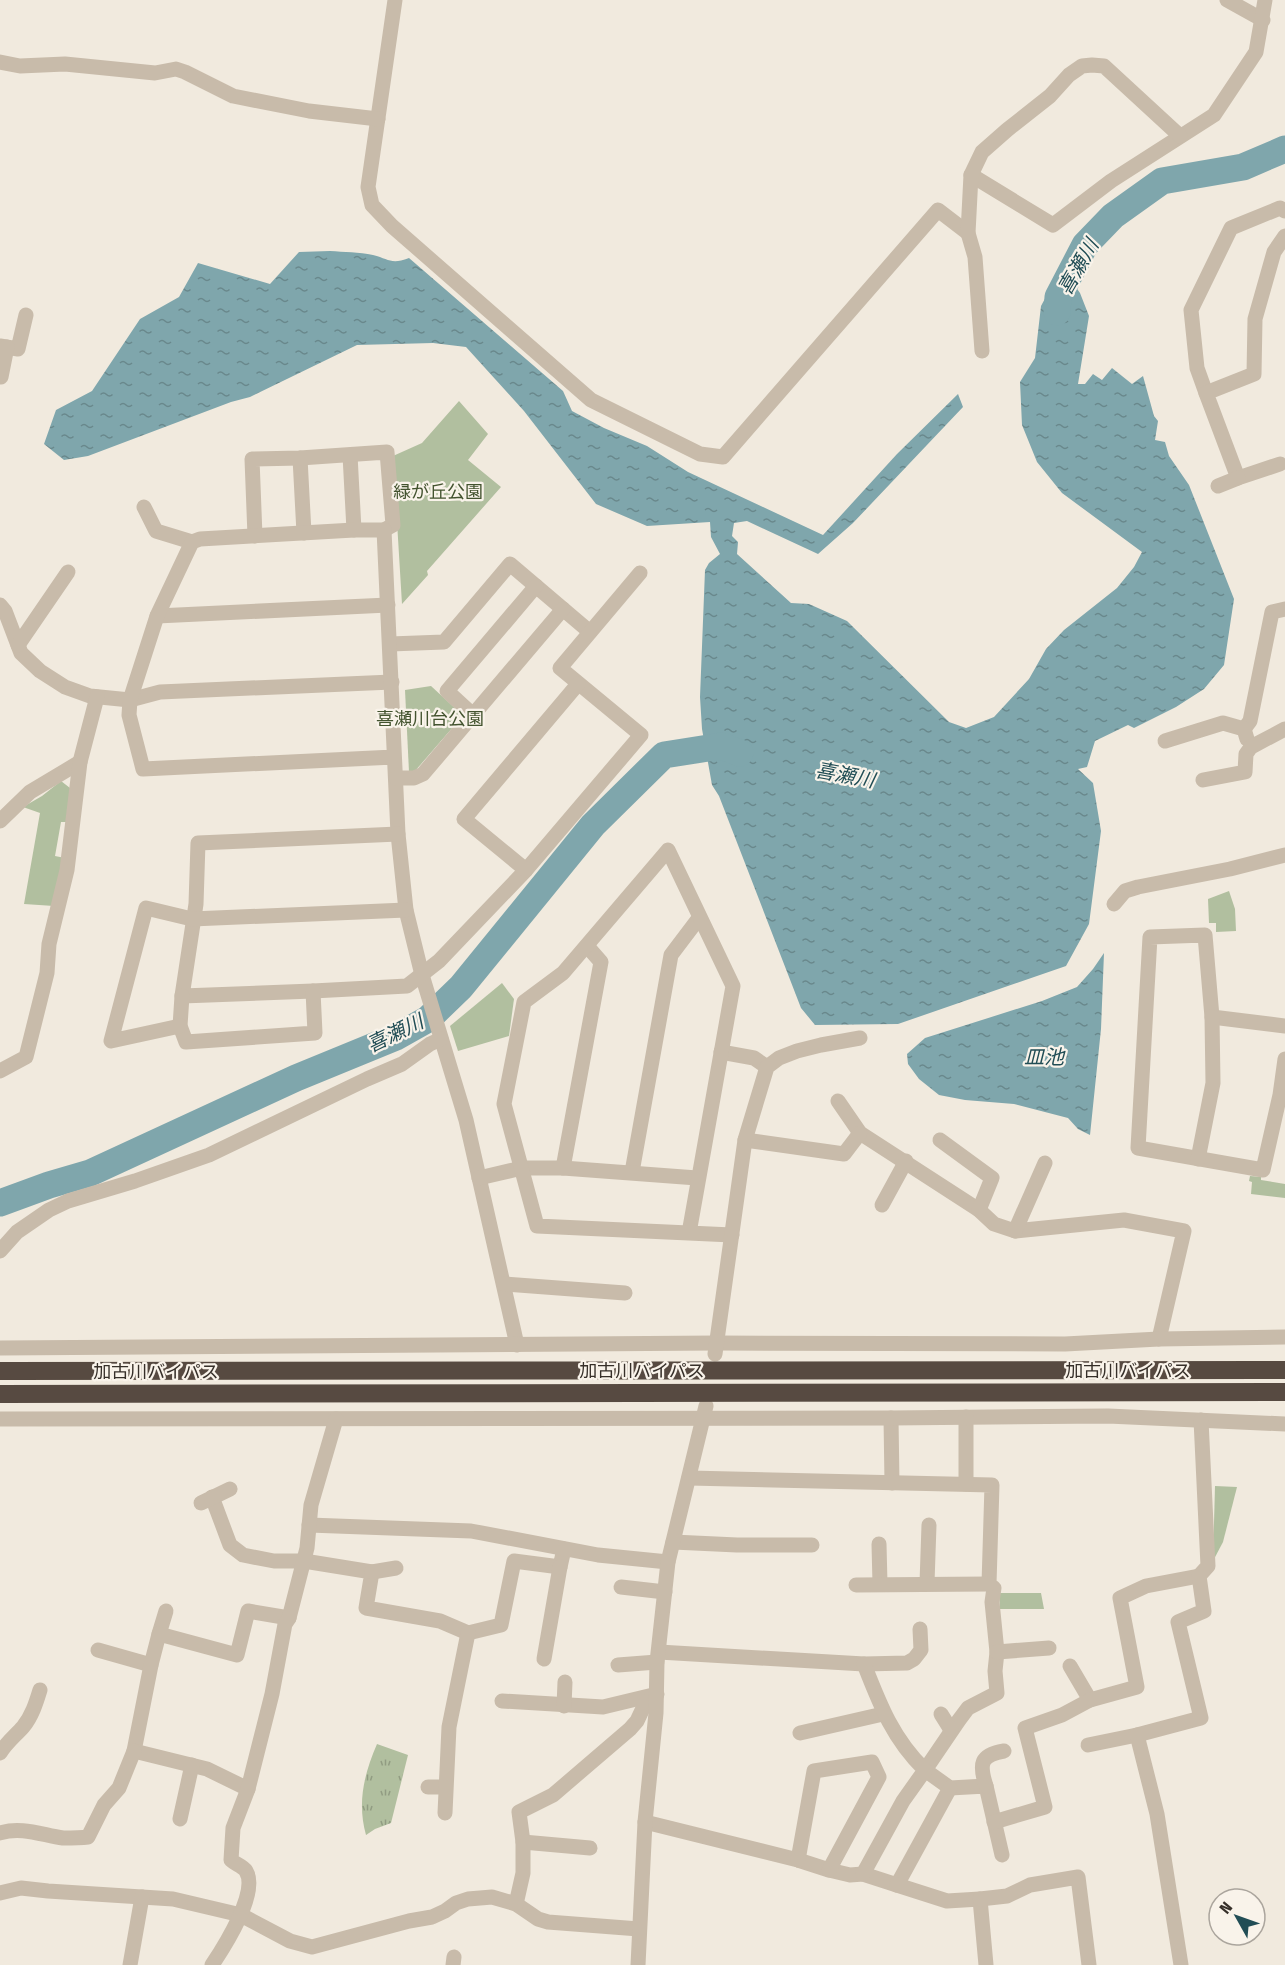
<svg xmlns="http://www.w3.org/2000/svg" width="1285" height="1965" font-family="'Fira Sans Condensed','Noto Sans JP',sans-serif">
<style>
.grass{fill:url(#grass-tufts)}
.park{fill:#b1bf9f}
.water{fill:url(#water-ripples)}
.lines{fill:none;stroke-linecap:round;stroke-linejoin:round}
.river{stroke:#7fa6ac;stroke-width:27}
.minor{stroke:#c8bbaa;stroke-width:15}
.highway{stroke:#574a41;stroke-width:18}
.labels{text-anchor:middle;stroke-width:4.5;stroke-linejoin:round;paint-order:stroke}
.park-label{font-size:18px;fill:#43532f;stroke:#f9f3ea}
.street-label{font-size:18px;fill:#362f29;stroke:#f9f3ea}
.water-label{font-size:20px;font-style:italic;fill:#214d55;stroke:#f9f3ea}
</style>
<defs>
<pattern id="grass-tufts" width="24" height="20" patternUnits="userSpaceOnUse" patternTransform="scale(1.5)"><rect width="24" height="20" fill="#b1bf9f"/><path d="M3 7l-1-3M5 7V3M7 7l1-3M15 17l-1-3M17 17v-4M19 17l1-3" fill="none" stroke="#919c82"/></pattern>
<pattern id="water-ripples" width="26" height="14" patternUnits="userSpaceOnUse" patternTransform="scale(1.5)"><rect width="26" height="14" fill="#7fa6ac"/><path d="M2 4q2-2 4 0t4 0M15 11q2-2 4 0t4 0" fill="none" stroke="#69888c"/></pattern>
</defs>
<rect width="100%" height="100%" fill="#f1eade"/>
<path class="grass" d="M 377,1744 L 408,1755 L 391,1823 L 375,1829 L 366,1835 C 357,1803 364,1774 377,1744 Z"/>
<g class="park">
<polygon points="459,401 488,434 468,460 501,487 427,571 428,575 402,604 393,456 422,443"/>
<polygon points="431,686 457,710 460,719 415,771 409,772 405,690"/>
<polygon points="61,781 70,788 68,822 61,822 55,856 65,858 54,906 24,904 40,813 23,807 42,796"/>
<polygon points="1229,891 1235,909 1236,931 1216,932 1216,923 1209,923 1208,899"/>
<polygon points="502,983 514,999 509,1036 458,1051 450,1026"/>
<polygon points="1250,1176 1261,1177 1261,1180 1285,1184 1285,1198 1251,1194 1252,1182 1249,1181"/>
<polygon points="1215,1486 1237,1487 1223,1542 1213,1561"/>
<polygon points="999,1593 1041,1593 1044,1609 1000,1609"/>
</g>
<g class="water">
<path d="M 330,251 C 344,252 359,252 373,255 C 389,259 391,265 409,258 L 563,391 L 572,411 L 604,428 L 647,446 L 688,472 L 823,535 L 897,454 L 958,394 L 963,407 L 853,523 L 818,554 L 747,521 L 734,523 L 732,536 L 738,542 L 737,554 L 791,603 L 809,604 L 847,621 L 949,722 L 966,728 L 994,717 L 1029,679 L 1046,649 L 1064,630 L 1117,588 L 1134,567 L 1142,552 L 1062,493 L 1037,462 L 1022,425 L 1020,382 L 1035,358 L 1041,306 L 1055,280 L 1065,272 L 1080,293 L 1089,316 L 1078,384 L 1085,384 L 1093,374 L 1102,380 L 1112,368 L 1132,384 L 1143,376 L 1154,416 L 1158,421 L 1155,440 L 1165,442 L 1169,456 L 1189,485 L 1234,599 L 1224,665 L 1204,689 L 1176,707 L 1134,728 L 1128,725 L 1095,741 L 1087,767 L 1078,769 L 1093,783 L 1101,831 L 1089,924 L 1066,966 L 898,1024 L 815,1025 L 801,1008 L 719,796 L 712,785 L 702,729 L 700,697 L 705,570 L 709,563 L 720,554 L 711,537 L 710,522 L 647,526 L 596,504 L 524,411 L 466,347 L 433,343 L 357,345 L 250,397 L 231,402 L 88,456 L 64,460 L 44,444 L 56,410 L 92,391 L 140,319 L 179,297 L 198,263 L 270,284 L 299,252 Z"/>
<polygon points="1104,953 1101,1029 1090,1135 1078,1129 1068,1118 1014,1104 965,1100 939,1095 919,1079 908,1064 907,1054 925,1038 1042,1001 1077,987 1093,969"/>
</g>
<g class="lines">
<g class="river">
<polyline points="1057,312 1058,297 1085,245 1113,216 1162,181 1243,167 1285,149"/>
<polyline points="0,1203 49,1185 90,1173 296,1078 396,1037 428,1019 461,987 593,825 664,755 721,746 740,753"/>
</g>
<g class="minor">
<polyline points="395,0 368,187 372,205 392,226 591,400 700,454 723,457 938,210 968,233"/>
<polyline points="1227,0 1263,20"/>
<polyline points="0,62 20,66 65,64 155,73 176,69 185,72 233,96 309,111 378,119"/>
<polyline points="971,175 1053,225 1111,181 1214,115 1256,52 1265,0"/>
<polyline points="0,346 18,349 26,315"/>
<polyline points="982,351 975,257 968,233 971,175 982,152 1007,130 1050,96 1069,75 1082,66 1092,65 1104,66 1180,136"/>
<polyline points="1,377 7,347"/>
<polyline points="1206,393 1197,368 1191,310 1231,228 1280,208 1285,211"/>
<polyline points="350,455 354,530"/>
<polyline points="300,458 304,533"/>
<polyline points="1280,464 1238,478 1206,393 1254,374 1255,319 1274,252 1285,236"/>
<polyline points="1218,486 1238,478"/>
<polyline points="144,507 156,531 192,542"/>
<polyline points="255,536 252,459 300,458 387,452 393,525 384,530"/>
<polyline points="0,605 5,611 21,653 40,671 65,687 90,696 130,700 160,692 392,682"/>
<polyline points="157,616 388,605"/>
<polyline points="390,644 444,642 510,564 590,632"/>
<polyline points="18,645 68,572"/>
<polyline points="472,714 447,691 536,586"/>
<polyline points="1244,729 1250,721 1272,612 1285,609"/>
<polyline points="1165,741 1223,723 1244,729 1247,739"/>
<polyline points="394,757 143,769 129,715 130,700 157,616 192,542 200,539 354,530 384,530 398,834 406,910 422,975 466,1120 517,1345"/>
<polyline points="396,778 414,778 423,774 563,609"/>
<polyline points="1203,780 1245,772 1246,754 1251,747 1285,729"/>
<polyline points="0,821 30,792 80,762"/>
<polyline points="398,834 198,843 196,904 182,996 313,991 407,986 439,961 526,870 641,735 560,668 640,573"/>
<polyline points="526,870 464,819 578,684"/>
<polyline points="1114,904 1125,891 1138,887 1230,869 1285,855"/>
<polyline points="182,996 180,1026 186,1042 315,1033 313,991"/>
<polyline points="180,1026 111,1041 146,908 192,919 406,910"/>
<polyline points="1285,1026 1212,1017 1205,935 1150,937 1138,1148 1263,1170 1280,1095 1285,1059"/>
<polyline points="721,1052 754,1058 767,1067"/>
<polyline points="0,1071 26,1057 47,973 49,944 67,870 80,762 97,697"/>
<polyline points="838,1101 860,1133 979,1210 994,1224 1015,1231 1124,1220 1184,1231 1159,1339"/>
<polyline points="745,1140 844,1154 860,1133"/>
<polyline points="940,1140 992,1178 979,1210"/>
<polyline points="1198,1159 1213,1083 1212,1017"/>
<polyline points="563,1168 601,962 587,946"/>
<polyline points="632,1172 671,955 699,918"/>
<polyline points="479,1178 522,1168 563,1168 697,1178"/>
<polyline points="882,1205 906,1161"/>
<polyline points="1015,1231 1045,1163"/>
<polyline points="689,1233 733,986 668,850 563,973 524,1002 504,1104 537,1226 732,1235"/>
<polyline points="0,1251 17,1232 49,1210 68,1201 135,1181 209,1155 367,1079 402,1064 430,1044 441,1039"/>
<polyline points="504,1284 625,1293"/>
<polyline points="0,1348 717,1343 1065,1344 1159,1339 1285,1337"/>
<polyline points="715,1354 745,1140 767,1067 779,1058 797,1051 821,1045 860,1038"/>
<polyline points="891,1418 892,1483"/>
<polyline points="0,1419 891,1418 1108,1416 1285,1424"/>
<polyline points="689,1478 992,1485 989,1584 994,1588 992,1602 997,1652 995,1671 997,1693 968,1708 959,1720 925,1770 950,1788 986,1786 1002,1855"/>
<polyline points="966,1484 966,1417"/>
<polyline points="212,1497 230,1545 243,1555 274,1561 304,1561 372,1572 366,1608 440,1621 468,1633 501,1625 514,1561 560,1567 564,1549"/>
<polyline points="201,1503 230,1489"/>
<polyline points="309,1525 471,1531 598,1555 668,1562"/>
<polyline points="673,1542 737,1545 812,1545"/>
<polyline points="879,1544 880,1584"/>
<polyline points="372,1572 396,1568"/>
<polyline points="927,1583 929,1525"/>
<polyline points="856,1585 989,1584"/>
<polyline points="621,1587 665,1592"/>
<polyline points="159,1634 166,1611"/>
<polyline points="98,1650 151,1665"/>
<polyline points="659,1652 864,1664 907,1663 914,1659 921,1650 920,1629"/>
<polyline points="997,1652 1049,1648"/>
<polyline points="544,1659 560,1567"/>
<polyline points="618,1665 657,1662"/>
<polyline points="1070,1666 1090,1700"/>
<polyline points="502,1701 603,1707 653,1695"/>
<polyline points="564,1706 565,1682"/>
<polyline points="941,1714 951,1730"/>
<polyline points="800,1733 883,1714"/>
<polyline points="1088,1745 1137,1735"/>
<path d="M 0,1753 C 7,1742 15,1736 23,1727 C 32,1716 36,1703 40,1690"/>
<path d="M 986,1786 C 979,1764 980,1755 1004,1751"/>
<polyline points="428,1787 445,1787"/>
<polyline points="248,1789 207,1769 134,1751 151,1665 159,1634 237,1655 248,1611 289,1618"/>
<polyline points="445,1813 449,1727 468,1633"/>
<polyline points="180,1819 192,1765"/>
<polyline points="645,1822 798,1860 829,1870 850,1875 863,1874 897,1885 950,1788"/>
<polyline points="994,1822 1045,1807 1025,1728 1062,1715 1090,1700 1137,1687 1120,1598 1146,1586 1199,1576"/>
<path d="M 0,1833 C 21,1826 42,1835 63,1838 C 71,1838 80,1838 88,1837 L 104,1805 L 119,1788 L 134,1751"/>
<polyline points="523,1842 519,1812 553,1795 630,1729 637,1721 645,1704 657,1694"/>
<polyline points="798,1860 814,1771 872,1762 879,1777 829,1870"/>
<path d="M 863,1874 L 903,1801 L 925,1770 C 893,1739 880,1705 864,1664"/>
<polyline points="897,1885 947,1901 980,1899 986,1965"/>
<polyline points="0,1893 21,1888 48,1891 173,1899 241,1915 290,1941 312,1947 409,1921 432,1917 445,1911 456,1903 468,1899 492,1897 516,1904 538,1919 548,1922 639,1929"/>
<polyline points="980,1899 1007,1896 1030,1885 1078,1877 1089,1965"/>
<polyline points="516,1904 523,1873 523,1842 590,1848"/>
<polyline points="130,1965 142,1897"/>
<path d="M 212,1965 C 224,1947 259,1892 246,1871 C 243,1866 235,1864 231,1860 L 233,1828 L 248,1789 L 272,1694 L 285,1624 L 289,1618 L 307,1548 L 311,1505 L 336,1419"/>
<polyline points="453,1965 454,1957"/>
<polyline points="638,1965 645,1822 656,1713 657,1662 668,1562 706,1406"/>
<polyline points="1181,1965 1157,1814 1137,1735 1201,1718 1178,1622 1204,1611 1199,1576 1208,1566 1201,1420"/>
</g>
<g class="highway">
<polyline points="0,1371 1285,1370"/>
<polyline points="0,1394 1285,1392"/>
</g>
</g>
<g class="labels">
<g class="park-label">
<text x="438" y="498">緑が丘公園</text>
<text x="430" y="725">喜瀬川台公園</text>
</g>
<g class="street-label">
<text x="642" y="1377">加古川バイパス</text>
<text x="1128" y="1377">加古川バイパス</text>
<text x="156" y="1378">加古川バイパス</text>
</g>
<g class="water-label">
<text transform="translate(1078 267) rotate(-60)" y="7">喜瀬川</text>
<text transform="translate(845 775) rotate(11)" y="7">喜瀬川</text>
<text transform="translate(395 1033) rotate(-26)" y="7">喜瀬川</text>
<text x="1044" y="1064">皿池</text>
</g>
</g>
<g transform="translate(1237 1917) rotate(310)"><circle r="28" fill="#f9f3ea" stroke="#aba59d" stroke-width="1.5"/>
<path d="M0-4.5L10 22L0 15L-10 22Z" fill="#214d55"/>
<text y="-9" font-size="16" font-weight="bold" text-anchor="middle" fill="#362f29">N</text>
</g>
</svg>
